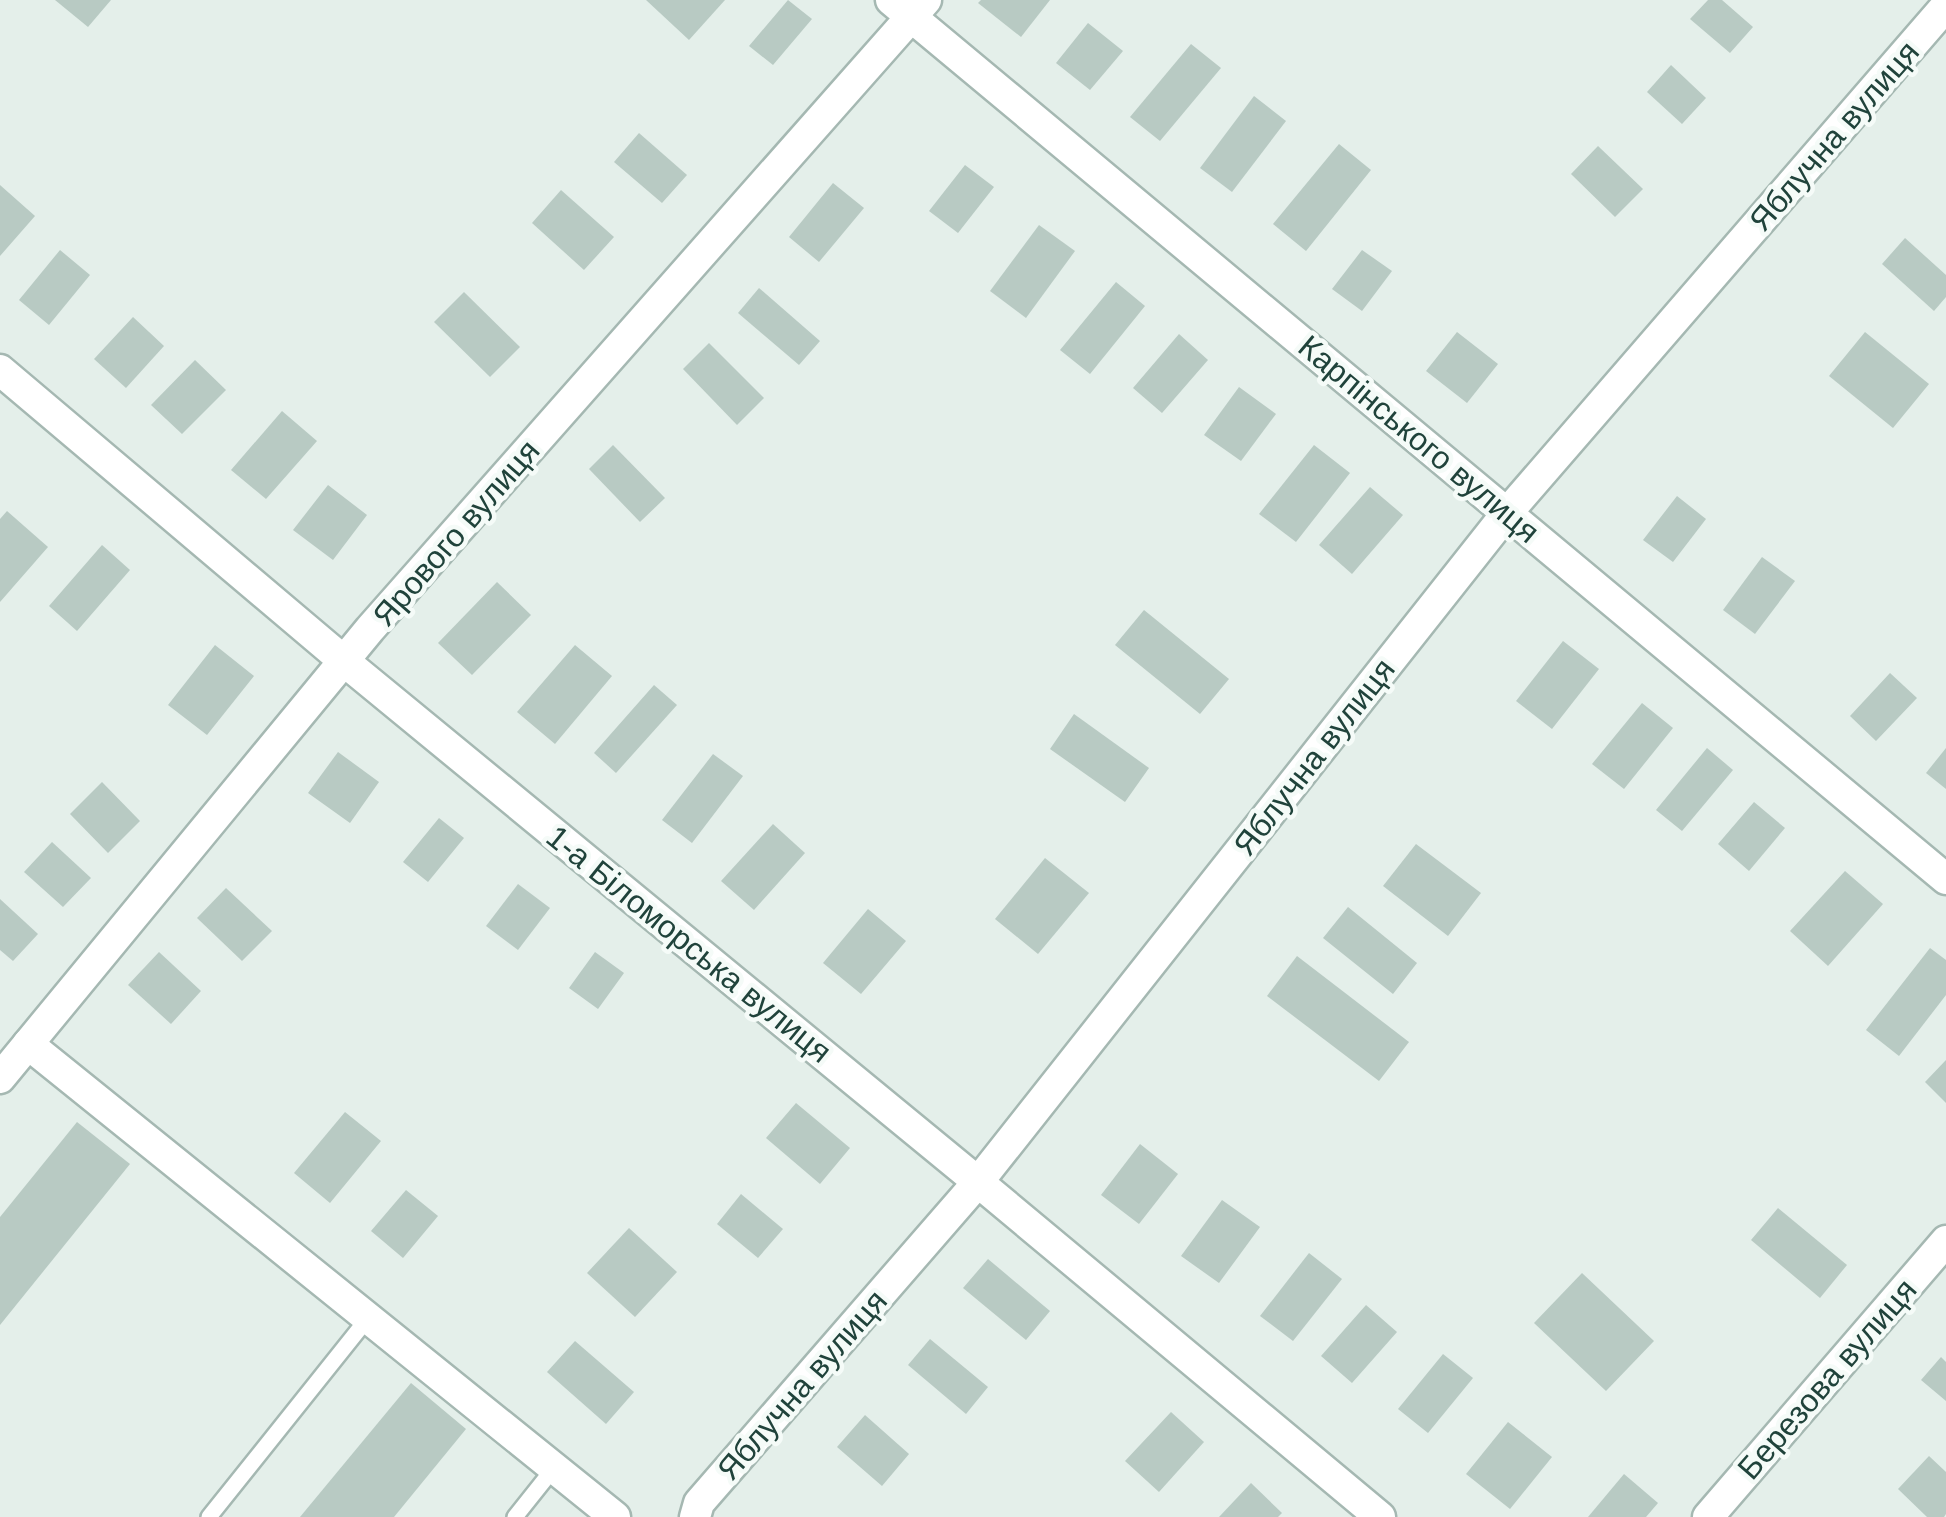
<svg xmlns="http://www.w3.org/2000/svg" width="1946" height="1517" font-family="Helvetica,sans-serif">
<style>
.building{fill:#b8cac3}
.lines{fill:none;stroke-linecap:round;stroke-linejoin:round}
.service-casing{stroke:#a5b8b2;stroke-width:20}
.minor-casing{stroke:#a5b8b2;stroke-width:35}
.service{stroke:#fff;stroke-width:15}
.minor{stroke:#fff;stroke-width:30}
.labels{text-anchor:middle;stroke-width:9;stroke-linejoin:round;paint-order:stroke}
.street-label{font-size:32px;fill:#20433b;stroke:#f5fbf8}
</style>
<rect width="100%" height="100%" fill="#e4efea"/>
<g class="building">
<polygon points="55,0 111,0 88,27"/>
<polygon points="646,0 725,0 689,40"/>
<polygon points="788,0 812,19 773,65 749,46"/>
<polygon points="981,0 1050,0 1021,37 978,3"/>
<polygon points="1708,0 1722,0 1753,27 1730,53 1690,19"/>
<polygon points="1088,23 1123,51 1090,90 1056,63"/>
<polygon points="1191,44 1221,68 1160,141 1130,117"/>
<polygon points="1671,65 1706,98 1682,124 1647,92"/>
<polygon points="1254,96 1286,121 1232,192 1200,168"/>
<polygon points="639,133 687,175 662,203 614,162"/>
<polygon points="1339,144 1371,170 1306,251 1273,224"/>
<polygon points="1598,146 1643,189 1615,217 1571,174"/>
<polygon points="965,165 994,187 958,233 929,211"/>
<polygon points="833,183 864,208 819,262 789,237"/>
<polygon points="0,185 35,216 0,256"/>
<polygon points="561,190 614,237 584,270 532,223"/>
<polygon points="1039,225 1075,251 1026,318 990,291"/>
<polygon points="1905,238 1946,275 1946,297 1934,311 1882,264"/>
<polygon points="60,250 90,275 49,325 19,300"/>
<polygon points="1362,250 1392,271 1362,311 1332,289"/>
<polygon points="1116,282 1145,306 1090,374 1060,350"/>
<polygon points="759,288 820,341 799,365 738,313"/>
<polygon points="464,292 520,347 490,377 434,322"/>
<polygon points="133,317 164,346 126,388 94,359"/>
<polygon points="1457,332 1498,364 1467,403 1426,371"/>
<polygon points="1865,332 1929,384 1893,428 1829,376"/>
<polygon points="1179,334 1208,360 1162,413 1133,388"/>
<polygon points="709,343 764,398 737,425 683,369"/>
<polygon points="195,360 226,390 182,434 151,405"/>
<polygon points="1239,387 1276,414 1241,461 1204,435"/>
<polygon points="282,411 317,441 266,499 231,470"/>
<polygon points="613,445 665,498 640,522 589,469"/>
<polygon points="1314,445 1350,473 1296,542 1259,514"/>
<polygon points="328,485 367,515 333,560 293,530"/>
<polygon points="1370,487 1403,515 1352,574 1319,545"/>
<polygon points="1677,496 1706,519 1673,562 1643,540"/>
<polygon points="7,511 48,547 0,602 0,519"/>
<polygon points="102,545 130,570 77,631 49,606"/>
<polygon points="1762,557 1795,581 1755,634 1723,610"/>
<polygon points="497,582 531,615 472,675 438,643"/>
<polygon points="1144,610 1229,679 1200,714 1115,645"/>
<polygon points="1563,641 1599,669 1552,729 1516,701"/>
<polygon points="215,645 254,676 207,735 168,705"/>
<polygon points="575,645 612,676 555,744 517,712"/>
<polygon points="1890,673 1917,698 1876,741 1850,716"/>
<polygon points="654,685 677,705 616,773 594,753"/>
<polygon points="1642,703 1673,728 1624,789 1592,764"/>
<polygon points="1074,714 1149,768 1125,802 1050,749"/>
<polygon points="1707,748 1733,770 1682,831 1656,810"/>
<polygon points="1946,748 1946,789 1926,773"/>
<polygon points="338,752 379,782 350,823 308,793"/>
<polygon points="713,754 743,776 692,843 662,820"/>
<polygon points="102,782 140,821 108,853 70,814"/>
<polygon points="1754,802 1785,828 1749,871 1718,844"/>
<polygon points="439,818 464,838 428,882 403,862"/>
<polygon points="773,824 805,853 754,910 721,881"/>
<polygon points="52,842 91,878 63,907 24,872"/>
<polygon points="1416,844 1481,893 1448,936 1383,886"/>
<polygon points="1045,858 1089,893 1038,954 995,919"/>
<polygon points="1845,871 1883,904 1828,966 1790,931"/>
<polygon points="518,884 550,908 518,950 486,926"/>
<polygon points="226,888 272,931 242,961 197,918"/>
<polygon points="0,899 38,934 13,961 0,950"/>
<polygon points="1348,907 1417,963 1393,994 1323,938"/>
<polygon points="868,909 906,941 861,994 823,963"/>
<polygon points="1930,948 1946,960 1946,995 1899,1056 1866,1030"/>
<polygon points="159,952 201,991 171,1024 128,985"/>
<polygon points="595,952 624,973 598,1009 569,988"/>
<polygon points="1297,956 1409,1042 1379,1081 1267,996"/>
<polygon points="1946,1060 1946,1103 1925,1082"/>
<polygon points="796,1103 850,1148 820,1184 766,1138"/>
<polygon points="345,1112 381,1141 330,1203 294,1173"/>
<polygon points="77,1122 130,1164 0,1325 0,1217"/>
<polygon points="1140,1144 1178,1174 1139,1224 1101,1195"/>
<polygon points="406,1190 438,1216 403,1258 371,1231"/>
<polygon points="741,1194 783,1229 758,1258 717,1224"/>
<polygon points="1222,1200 1260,1227 1219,1283 1181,1256"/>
<polygon points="1778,1208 1847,1265 1820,1298 1751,1240"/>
<polygon points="629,1228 677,1272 635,1317 587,1273"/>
<polygon points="1309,1253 1342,1279 1293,1341 1260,1316"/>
<polygon points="988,1259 1050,1311 1026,1340 963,1288"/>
<polygon points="1582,1273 1654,1341 1606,1391 1534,1323"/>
<polygon points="1366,1305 1397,1332 1352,1383 1321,1356"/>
<polygon points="930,1339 988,1387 966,1414 908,1365"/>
<polygon points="575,1341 634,1392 606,1424 547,1372"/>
<polygon points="1443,1354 1473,1378 1428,1433 1398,1409"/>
<polygon points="1941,1357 1946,1362 1946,1401 1921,1380"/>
<polygon points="411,1383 466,1429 394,1517 300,1517"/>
<polygon points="1171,1412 1204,1442 1159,1492 1125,1461"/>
<polygon points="865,1415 909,1454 882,1486 837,1447"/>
<polygon points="1508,1422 1552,1457 1510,1509 1466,1474"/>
<polygon points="1929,1456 1946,1472 1946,1514 1944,1517 1927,1517 1898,1489"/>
<polygon points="1624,1474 1658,1503 1646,1517 1588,1517"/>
<polygon points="1251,1483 1282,1513 1278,1517 1219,1517"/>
</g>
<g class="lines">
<defs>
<g id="service">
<polyline points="209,1517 368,1318"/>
<polyline points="515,1517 554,1468"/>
</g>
<g id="minor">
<polyline points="891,0 1946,879"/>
<polyline points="0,370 344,661 978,1182 1380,1517"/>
<polyline points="28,1044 615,1517"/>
<polyline points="0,1078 370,629 926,0"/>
<polyline points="695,1517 699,1503 978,1182 1507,513 1946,6"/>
<polyline points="1708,1517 1946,1241"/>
</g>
</defs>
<use href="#service" class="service-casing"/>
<use href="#minor" class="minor-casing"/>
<use href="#service" class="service"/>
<use href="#minor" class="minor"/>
</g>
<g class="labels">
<g class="street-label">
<text transform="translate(1834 136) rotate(-49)" y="11">Яблучна вулиця</text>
<text transform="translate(1419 439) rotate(40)" y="11">Карпінського вулиця</text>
<text transform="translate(456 533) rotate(-49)" y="11">Ярового вулиця</text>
<text transform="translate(1314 757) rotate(-52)" y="11">Яблучна вулиця</text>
<text transform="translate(689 944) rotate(39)" y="11">1-а Біломорська вулиця</text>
<text transform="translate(1827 1379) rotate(-49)" y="11">Березова вулиця</text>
<text transform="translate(802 1385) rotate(-49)" y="11">Яблучна вулиця</text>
</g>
</g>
</svg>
